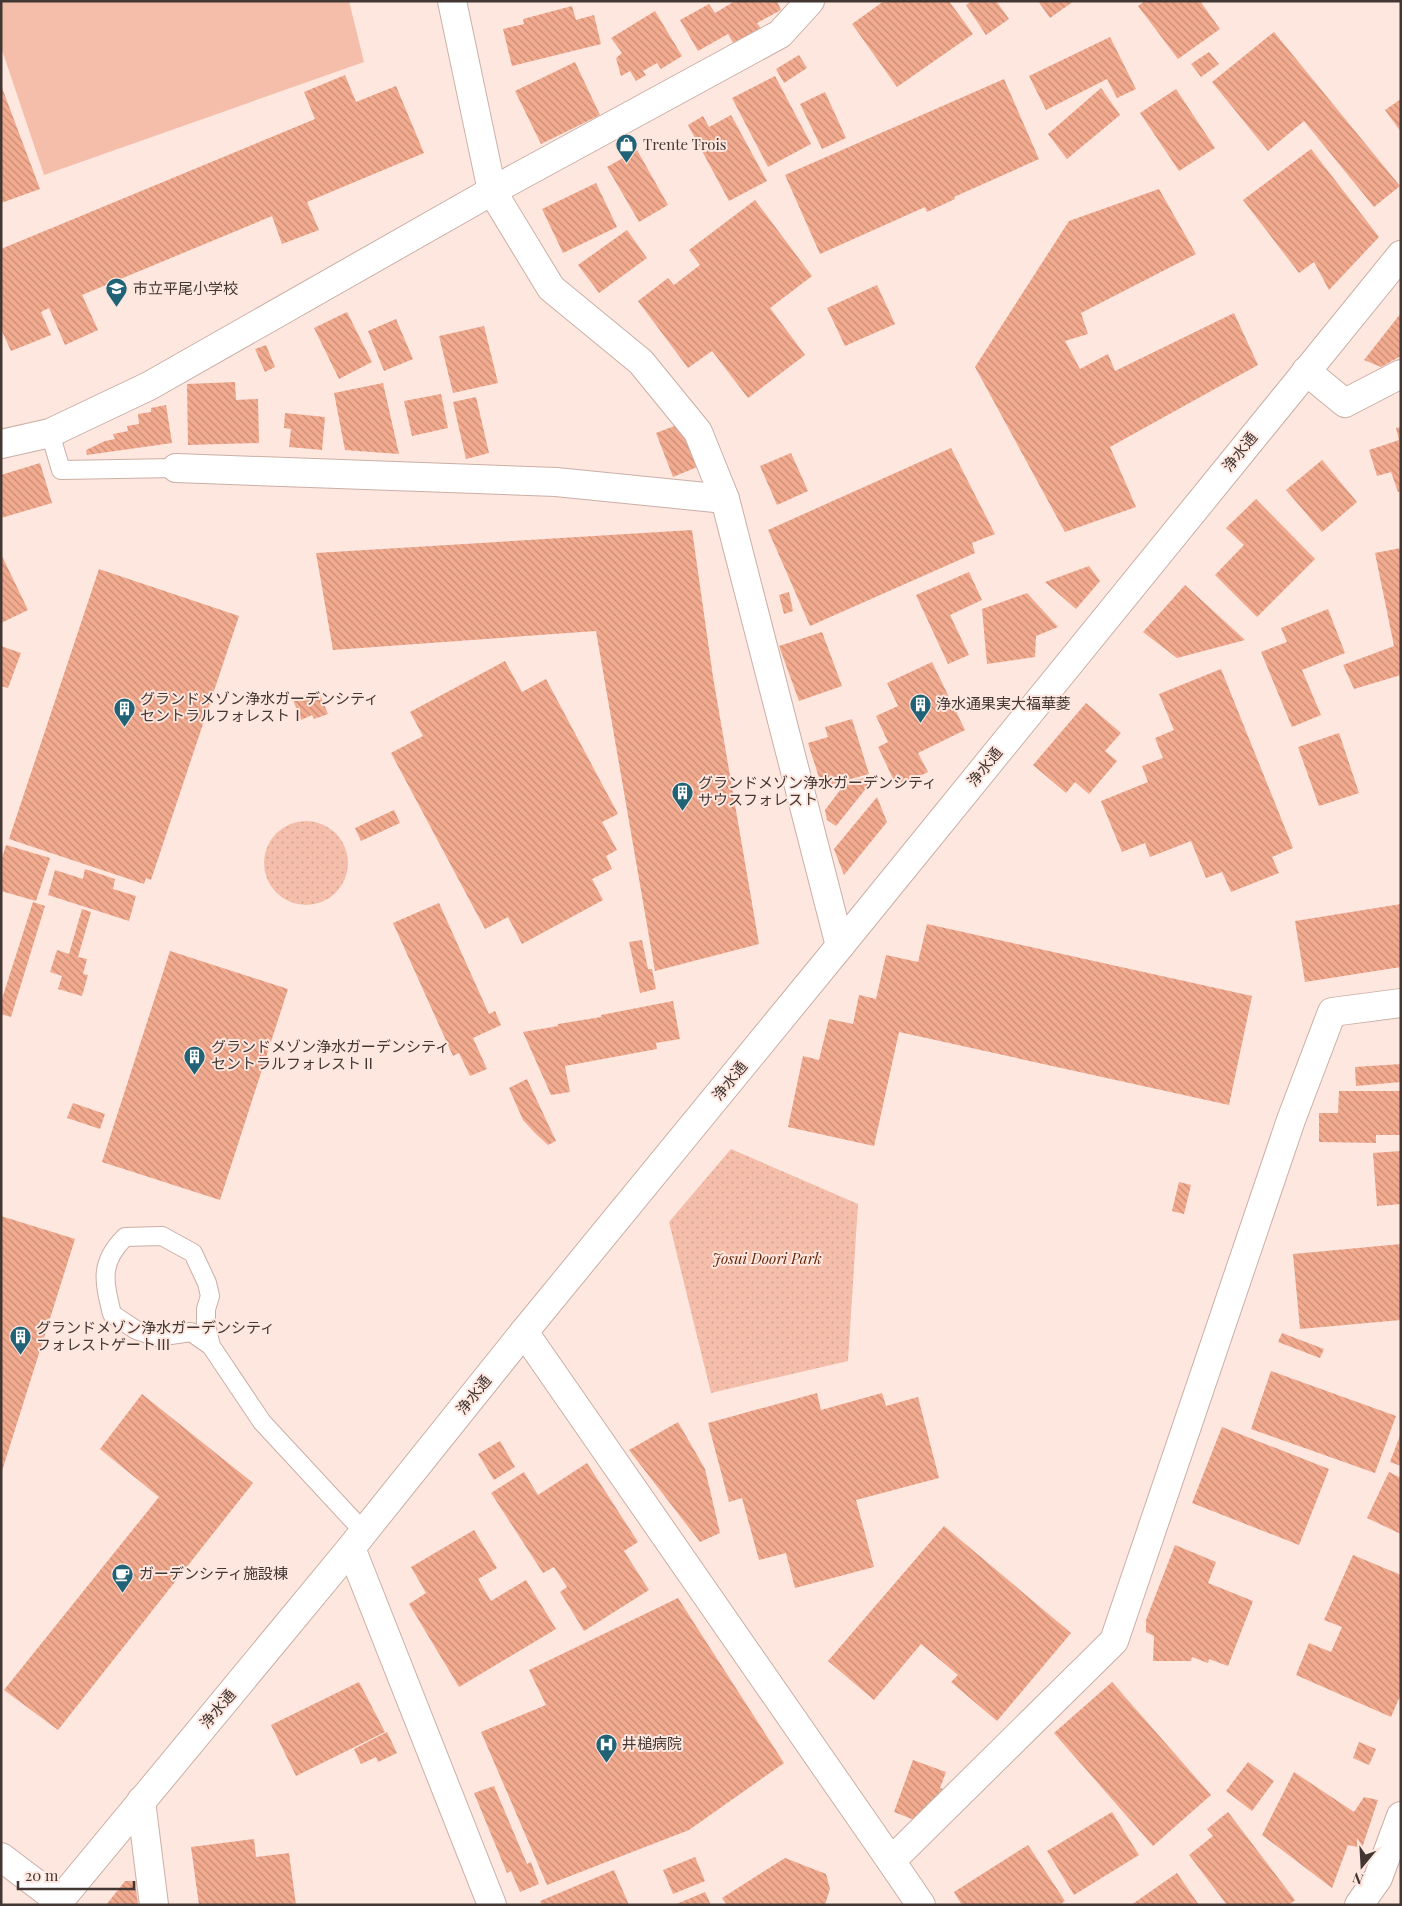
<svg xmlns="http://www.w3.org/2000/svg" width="1402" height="1906" font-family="'Playfair Display','Noto Sans JP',serif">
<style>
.grass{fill:url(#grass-dots)}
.pitch{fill:#f4beaa}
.building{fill:url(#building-back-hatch)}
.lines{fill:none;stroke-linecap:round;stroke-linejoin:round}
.service-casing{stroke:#caafa5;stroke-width:20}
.minor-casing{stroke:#caafa5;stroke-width:30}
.tertiary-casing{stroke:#caafa5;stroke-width:30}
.service{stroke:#fff;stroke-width:18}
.minor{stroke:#fff;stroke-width:28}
.tertiary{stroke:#fff;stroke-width:28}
.labels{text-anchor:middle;stroke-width:4;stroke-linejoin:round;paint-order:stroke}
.poi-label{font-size:15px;fill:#423733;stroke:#fee7df;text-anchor:start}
.street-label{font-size:15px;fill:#423733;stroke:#fee7df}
.park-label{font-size:15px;font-style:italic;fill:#65270b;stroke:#fee7df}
</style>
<defs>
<pattern id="grass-dots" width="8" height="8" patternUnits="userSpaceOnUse" patternTransform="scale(1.25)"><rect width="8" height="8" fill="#f4beaa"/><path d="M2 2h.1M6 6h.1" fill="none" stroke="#d2a493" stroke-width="1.8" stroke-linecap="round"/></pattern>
<pattern id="building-back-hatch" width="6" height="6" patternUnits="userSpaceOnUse" patternTransform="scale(1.25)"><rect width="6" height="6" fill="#f3ab90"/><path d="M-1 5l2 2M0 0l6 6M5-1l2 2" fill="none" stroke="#c68c76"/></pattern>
</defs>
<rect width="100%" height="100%" fill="#fee7df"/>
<g class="grass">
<circle cx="306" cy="863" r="42"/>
<polygon points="731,1149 858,1204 848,1361 711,1393 669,1222"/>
</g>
<polygon class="pitch" points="1,1 349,1 364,62 44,175 1,47"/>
<g class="building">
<polygon points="735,1 777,1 781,10 757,23 762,30 735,46 728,34 698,51 680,20 709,4 715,13"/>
<polygon points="884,1 949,1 973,34 897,87 852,24"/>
<polygon points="972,1 996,1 1009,19 986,35 966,5"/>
<polygon points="1038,1 1074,1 1050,18"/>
<polygon points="1145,1 1200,1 1220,29 1178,59 1138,6"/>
<polygon points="572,6 576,20 594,15 601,44 512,66 503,29 524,24 523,19"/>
<polygon points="655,11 682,56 661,69 657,63 643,71 646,75 636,81 630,71 621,76 616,58 622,53 611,38"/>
<polygon points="1274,32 1400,186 1374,207 1304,121 1268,151 1212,82"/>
<polygon points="1110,37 1136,89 1117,98 1107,79 1046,110 1029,76"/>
<polygon points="1209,52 1219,64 1201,77 1191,64"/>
<polygon points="799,55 807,68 784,83 776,69"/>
<polygon points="575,62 600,115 541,144 515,91"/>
<polygon points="345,75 356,102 396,86 424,153 307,202 319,230 282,244 272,216 82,295 98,330 65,345 49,308 41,312 51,335 11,351 1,329 1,249 315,119 304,92"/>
<polygon points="775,76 811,144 768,167 732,98"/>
<polygon points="1004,79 1039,159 954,197 955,199 927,212 925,207 820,254 785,175"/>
<polygon points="1,85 40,189 1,203"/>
<polygon points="1101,88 1120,115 1067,159 1048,134"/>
<polygon points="1176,89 1215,148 1179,171 1140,113"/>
<polygon points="825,92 846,138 822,149 800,104"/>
<polygon points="1401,99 1401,132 1385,110"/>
<polygon points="731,115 767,181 729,201 688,125 703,116 709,127"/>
<polygon points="1311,149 1379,237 1329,290 1314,262 1299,273 1243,200"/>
<polygon points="637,150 668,205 639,222 607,167"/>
<polygon points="596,183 617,227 563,253 542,209"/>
<polygon points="1159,189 1196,254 1081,313 1088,334 1065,341 1080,369 1108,354 1115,371 1234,313 1258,365 1110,447 1136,507 1065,532 975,367 1069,221"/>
<polygon points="755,200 812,276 770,308 805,355 748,398 712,351 688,368 638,301 668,278 674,285 700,265 689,250"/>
<polygon points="627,230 647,258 599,293 578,265"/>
<polygon points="877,285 895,324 845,346 827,308"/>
<polygon points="347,312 372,362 339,379 314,328"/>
<polygon points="1401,313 1401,356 1381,367 1364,360"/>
<polygon points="396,319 413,359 384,371 368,331"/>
<polygon points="484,326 498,383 453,393 439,336"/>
<polygon points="266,345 275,367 265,372 255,349"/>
<polygon points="235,382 236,400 258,399 259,443 188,445 187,384"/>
<polygon points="383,383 399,454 345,450 334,393"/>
<polygon points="441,394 448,428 412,436 404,401"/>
<polygon points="476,397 489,453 466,459 453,402"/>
<polygon points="166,405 172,443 87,455 86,450 105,441 115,439 113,434 128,431 127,426 139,424 138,414 151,412 151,408"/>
<polygon points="285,413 325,417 322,450 289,447 291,429 284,428"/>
<polygon points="680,424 697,467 673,477 656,433"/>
<polygon points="1401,427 1401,491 1398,492 1391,472 1377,476 1369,450 1399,440 1396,428"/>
<polygon points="951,448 995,534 972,543 975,553 810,626 768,530"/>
<polygon points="791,453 808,491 777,505 760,466"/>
<polygon points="1322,460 1357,502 1322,532 1286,490"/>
<polygon points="40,463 52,503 1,518 1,475"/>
<polygon points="1256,499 1315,559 1257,617 1215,575 1244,545 1226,528"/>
<polygon points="692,530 713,677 759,944 655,971 596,631 333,650 316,553"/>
<polygon points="1401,548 1401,675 1354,689 1343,665 1394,646 1375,553"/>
<polygon points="1,554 28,610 1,623"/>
<polygon points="1089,566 1100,581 1076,609 1045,582"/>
<polygon points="99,569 239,616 151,880 146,878 144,884 9,839"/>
<polygon points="969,572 982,600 950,615 969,655 948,664 916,595"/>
<polygon points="1185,585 1245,640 1177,658 1143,632"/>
<polygon points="789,592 793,611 784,614 779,595"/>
<polygon points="1027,593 1058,627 1036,636 1035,657 987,664 982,609"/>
<polygon points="1328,609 1345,653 1302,670 1321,715 1292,727 1261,652 1287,642 1281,628"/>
<polygon points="822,632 842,686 799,701 779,646"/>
<polygon points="1,646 21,653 8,688 1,686"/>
<polygon points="505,661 522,692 546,679 618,814 602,822 617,850 606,856 612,869 592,879 603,900 522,944 508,917 485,929 391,753 423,736 410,712"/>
<polygon points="932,662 965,730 918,753 928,772 897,787 878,747 888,742 876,716 898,706 887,683"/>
<polygon points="1221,669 1293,848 1272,857 1279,873 1231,892 1222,872 1206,878 1191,841 1150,857 1145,843 1122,852 1101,801 1148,782 1142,766 1163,758 1155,738 1174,730 1159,694"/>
<polygon points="318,690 328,714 314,719 312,715 301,720 293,700"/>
<polygon points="1086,703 1121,733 1105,751 1117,761 1089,794 1075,782 1066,793 1033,765"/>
<polygon points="852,719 869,774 822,787 808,743 828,737 825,727"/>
<polygon points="1339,733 1359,793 1319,806 1298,747"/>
<polygon points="865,778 868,786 836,826 827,820 825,810 847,781"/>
<polygon points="877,797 887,822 844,875 834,849"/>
<polygon points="394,810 400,823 361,841 355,828"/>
<polygon points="6,845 50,858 36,901 1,891 1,861"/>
<polygon points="85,869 115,879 113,889 136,896 129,921 48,895 55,870 83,879"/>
<polygon points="33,902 45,906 11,1017 1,1014 1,1002"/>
<polygon points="439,903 489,1014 495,1011 501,1025 473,1038 487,1069 470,1076 459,1053 453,1056 393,923"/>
<polygon points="1401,904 1401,967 1305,982 1295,921"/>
<polygon points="82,909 91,912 78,957 87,959 83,974 88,975 82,996 58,989 62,976 50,972 57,950 69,954"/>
<polygon points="927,924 1252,996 1229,1105 899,1032 874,1146 788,1127 803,1056 819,1060 829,1019 853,1024 859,995 876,999 886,955 918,962"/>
<polygon points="642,940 648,969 652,969 656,989 640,993 629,942"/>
<polygon points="170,951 288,989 220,1200 102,1162"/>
<polygon points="673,1001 680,1039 656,1043 657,1049 565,1066 570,1092 551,1095 523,1032 558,1026 558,1024 601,1017 601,1015"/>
<polygon points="1401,1064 1401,1082 1356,1086 1355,1067"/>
<polygon points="527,1079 556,1141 548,1145 535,1133 523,1120 509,1088"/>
<polygon points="1339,1091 1401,1091 1401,1135 1376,1135 1376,1143 1319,1142 1319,1113 1338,1113"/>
<polygon points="73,1103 105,1114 100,1129 67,1118"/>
<polygon points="1401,1151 1401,1204 1377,1206 1373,1153"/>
<polygon points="1179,1182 1191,1185 1184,1214 1172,1211"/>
<polygon points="1,1216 75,1239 2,1471 1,1471"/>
<polygon points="1401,1244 1401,1320 1300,1329 1293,1254"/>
<polygon points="1282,1333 1324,1349 1320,1358 1278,1342"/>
<polygon points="1271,1371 1396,1416 1375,1473 1251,1429"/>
<polygon points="817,1393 821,1410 882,1393 886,1406 918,1397 939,1478 856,1500 874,1567 795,1588 786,1553 759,1560 742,1498 729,1502 708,1423"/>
<polygon points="142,1394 253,1483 58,1730 4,1690 159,1497 100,1449"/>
<polygon points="678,1422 705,1469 720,1533 700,1542 629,1450"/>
<polygon points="1222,1427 1329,1469 1299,1545 1192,1503"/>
<polygon points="1401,1433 1401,1466 1390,1462"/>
<polygon points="500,1441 515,1467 494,1480 478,1454"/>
<polygon points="587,1463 638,1542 624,1551 649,1590 584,1631 560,1592 567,1587 554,1567 543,1573 491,1493 524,1472 538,1495"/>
<polygon points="1389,1472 1401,1478 1401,1534 1367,1518"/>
<polygon points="944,1526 1071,1633 997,1721 951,1682 958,1675 921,1644 874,1700 828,1661"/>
<polygon points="474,1530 497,1568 478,1579 491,1601 526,1580 556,1629 459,1687 409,1604 426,1593 411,1567"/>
<polygon points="1175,1545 1216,1562 1208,1583 1253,1601 1228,1666 1209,1659 1208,1663 1192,1657 1191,1661 1153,1661 1154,1636 1146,1632 1146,1620"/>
<polygon points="1353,1555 1401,1575 1401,1694 1391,1717 1296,1675 1309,1643 1331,1652 1342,1627 1324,1620"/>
<polygon points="678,1598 784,1763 689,1830 547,1885 481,1732 546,1705 529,1670"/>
<polygon points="359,1682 385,1732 296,1776 271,1725"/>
<polygon points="1112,1682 1211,1795 1153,1846 1054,1733"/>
<polygon points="387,1732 397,1753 378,1762 376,1757 361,1764 354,1749"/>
<polygon points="1359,1742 1376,1749 1369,1765 1353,1758"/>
<polygon points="913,1760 946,1772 940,1788 948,1791 925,1824 894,1812"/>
<polygon points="1248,1762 1274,1781 1252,1811 1226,1791"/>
<polygon points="1294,1772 1354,1812 1364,1797 1378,1800 1362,1848 1348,1845 1332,1888 1262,1835"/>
<polygon points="494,1786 527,1864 531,1862 539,1884 520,1892 511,1871 507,1873 474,1793"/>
<polygon points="1112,1812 1139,1855 1074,1895 1047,1851"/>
<polygon points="1228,1812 1295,1900 1289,1905 1227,1905 1189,1855 1213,1836 1207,1829"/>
<polygon points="254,1839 256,1857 289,1853 296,1905 199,1905 191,1847"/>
<polygon points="1028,1845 1065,1901 1059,1905 962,1905 954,1892"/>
<polygon points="695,1857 705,1881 673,1894 663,1870"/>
<polygon points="785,1858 826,1874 830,1889 825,1905 727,1905 722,1898"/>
<polygon points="614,1870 629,1905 542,1905 540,1901"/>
<polygon points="1177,1873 1199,1905 1131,1905"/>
<polygon points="125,1881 135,1881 138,1905 106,1905"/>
<polygon points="705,1892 711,1905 674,1905"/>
</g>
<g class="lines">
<defs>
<g id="service">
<polyline points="50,433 61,470 176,468"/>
<path d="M 211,1346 L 206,1325 L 206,1309 L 210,1296 L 207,1283 L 193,1253 L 162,1236 L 125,1237 C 99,1263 104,1281 112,1314 L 136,1330 L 157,1337 L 191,1332 L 211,1346 L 262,1422 L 364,1532"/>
</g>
<g id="minor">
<polyline points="452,1 492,191 551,288 641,362 698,432 725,499 840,946"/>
<polyline points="1306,371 1345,403 1401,374"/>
<polyline points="1,444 50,433 149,386 492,191 780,34 810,1"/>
<polyline points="176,468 556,482 725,499"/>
<polyline points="524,1332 891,1861 1114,1641 1291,1120 1332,1012 1401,1003"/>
<polyline points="351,1548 492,1905"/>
<polyline points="141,1801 154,1905"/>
<polyline points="1,1857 59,1901"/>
<polyline points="891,1861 921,1905"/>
<polyline points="1359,1905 1378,1878 1401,1816"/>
</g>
<polyline id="tertiary" points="56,1905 351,1548 524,1332 840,946 1401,255"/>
</defs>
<use href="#service" class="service-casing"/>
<use href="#minor" class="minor-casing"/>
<use href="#tertiary" class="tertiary-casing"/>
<use href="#service" class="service"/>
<use href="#minor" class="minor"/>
<use href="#tertiary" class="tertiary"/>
</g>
<defs>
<symbol id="shop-pin" viewBox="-11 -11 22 30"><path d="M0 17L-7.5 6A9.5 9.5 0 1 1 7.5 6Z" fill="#216376" stroke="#fee7df"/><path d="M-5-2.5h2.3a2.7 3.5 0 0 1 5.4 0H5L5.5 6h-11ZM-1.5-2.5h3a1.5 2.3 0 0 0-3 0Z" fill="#fff"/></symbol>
<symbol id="school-pin" viewBox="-11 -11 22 30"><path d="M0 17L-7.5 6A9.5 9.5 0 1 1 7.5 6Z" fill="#216376" stroke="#fee7df"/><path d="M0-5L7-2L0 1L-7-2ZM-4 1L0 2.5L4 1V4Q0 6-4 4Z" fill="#fff"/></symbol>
<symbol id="building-pin" viewBox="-11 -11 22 30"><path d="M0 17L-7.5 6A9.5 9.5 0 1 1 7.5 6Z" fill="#216376" stroke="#fee7df"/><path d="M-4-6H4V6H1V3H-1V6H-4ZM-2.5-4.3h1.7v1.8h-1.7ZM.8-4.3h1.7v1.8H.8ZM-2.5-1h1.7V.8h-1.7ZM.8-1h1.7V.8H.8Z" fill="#fff"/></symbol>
<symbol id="cafe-pin" viewBox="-11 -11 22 30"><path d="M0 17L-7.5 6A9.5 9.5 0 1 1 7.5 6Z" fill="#216376" stroke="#fee7df"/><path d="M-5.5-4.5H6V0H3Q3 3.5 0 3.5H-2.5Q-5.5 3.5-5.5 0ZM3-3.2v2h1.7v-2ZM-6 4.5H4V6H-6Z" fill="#fff"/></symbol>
<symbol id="hospital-pin" viewBox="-11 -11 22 30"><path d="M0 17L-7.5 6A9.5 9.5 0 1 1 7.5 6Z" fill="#216376" stroke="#fee7df"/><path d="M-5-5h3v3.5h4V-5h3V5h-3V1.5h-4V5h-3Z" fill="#fff"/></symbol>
</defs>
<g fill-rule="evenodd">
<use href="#shop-pin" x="614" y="132" width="25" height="34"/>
<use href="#school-pin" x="104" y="276" width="25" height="34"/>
<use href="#building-pin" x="908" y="692" width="25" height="34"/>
<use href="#building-pin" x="112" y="696" width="25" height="34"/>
<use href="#building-pin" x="670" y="780" width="25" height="34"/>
<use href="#building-pin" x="182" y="1044" width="25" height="34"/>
<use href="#building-pin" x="8" y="1324" width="25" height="34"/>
<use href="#cafe-pin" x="110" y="1562" width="25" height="34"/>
<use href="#hospital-pin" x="594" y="1732" width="25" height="34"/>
</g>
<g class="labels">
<g class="poi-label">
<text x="643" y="150">Trente Trois</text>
<text x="133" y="294">市立平尾小学校</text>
<text x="140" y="704">グランドメゾン浄水ガーデンシティ<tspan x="140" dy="17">セントラルフォレストⅠ</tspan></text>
<text x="936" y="709">浄水通果実大福華菱</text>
<text x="698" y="788">グランドメゾン浄水ガーデンシティ<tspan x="698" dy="17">サウスフォレスト</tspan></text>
<text x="211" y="1052">グランドメゾン浄水ガーデンシティ<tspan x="211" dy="17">セントラルフォレストⅡ</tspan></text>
<text x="36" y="1333">グランドメゾン浄水ガーデンシティ<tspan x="36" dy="17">フォレストゲートⅢ</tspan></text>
<text x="139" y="1579">ガーデンシティ施設棟</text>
<text x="622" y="1749">井槌病院</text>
</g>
<g class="street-label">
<text transform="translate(1240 452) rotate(-51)" y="5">浄水通</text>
<text transform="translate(985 767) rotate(-51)" y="5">浄水通</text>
<text transform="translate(730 1081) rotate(-51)" y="5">浄水通</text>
<text transform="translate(474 1395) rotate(-51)" y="5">浄水通</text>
<text transform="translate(218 1709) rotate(-50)" y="5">浄水通</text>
</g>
<g class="park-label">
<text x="767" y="1264">Josui Doori Park</text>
</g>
</g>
<rect width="1402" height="1906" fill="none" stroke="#423733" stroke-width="5"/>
<g transform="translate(1362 1866) rotate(198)" stroke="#fee7df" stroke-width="4" paint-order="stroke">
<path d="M0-4L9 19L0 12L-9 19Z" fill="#423733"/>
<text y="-8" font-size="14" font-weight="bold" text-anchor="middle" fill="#423733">N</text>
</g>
<path d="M18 1881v8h116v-8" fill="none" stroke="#423733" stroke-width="2.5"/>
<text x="25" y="1881" font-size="15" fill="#423733" stroke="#fee7df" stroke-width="4" paint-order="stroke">20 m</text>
</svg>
